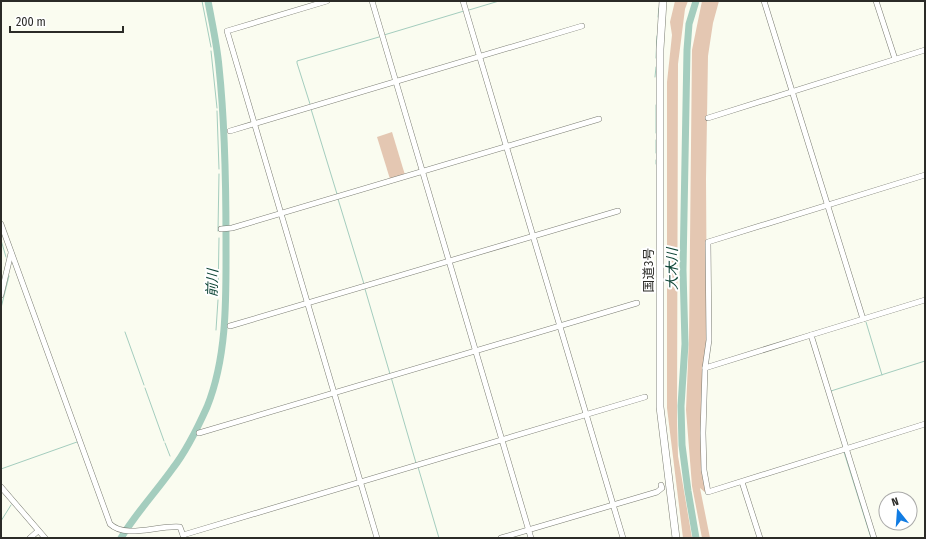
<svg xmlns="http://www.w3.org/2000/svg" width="926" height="539" font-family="'Fira Sans Condensed','Noto Sans JP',sans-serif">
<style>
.green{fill:#e4c7b2}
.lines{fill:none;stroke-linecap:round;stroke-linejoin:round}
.stream{stroke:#a4cdbe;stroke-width:1}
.river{stroke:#a4cdbe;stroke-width:7}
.minor-casing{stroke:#7a7c72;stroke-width:6}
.highway-casing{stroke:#7a7c72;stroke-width:8}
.minor{stroke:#fff;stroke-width:5}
.highway{stroke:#fff;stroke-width:7}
.labels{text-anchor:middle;stroke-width:4;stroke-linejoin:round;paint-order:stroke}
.street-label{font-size:13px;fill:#2b2b27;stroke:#fff}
.water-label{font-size:14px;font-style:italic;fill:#0c4435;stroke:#fff}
</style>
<rect width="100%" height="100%" fill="#fafcf0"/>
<g class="green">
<polygon points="675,1 688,1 685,9 678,64 677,420 678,456 692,538 683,538 667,408 667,82 672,35 670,22"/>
<polygon points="702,1 719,1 713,23 708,56 706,179 707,329 704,367 707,494 700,488 710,538 702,538 692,486 686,410 689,338 692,50"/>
<polygon points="392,132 405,175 390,179 377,137"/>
</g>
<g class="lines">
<g class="stream">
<polyline points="202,1 211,47"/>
<polyline points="469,10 499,1"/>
<polyline points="658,17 659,8"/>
<polyline points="384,35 464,11"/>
<polyline points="211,51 217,108"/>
<polyline points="656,58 657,36"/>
<polyline points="655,77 656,67"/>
<polyline points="310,104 297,63 297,61 379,37"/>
<polyline points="311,109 337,194"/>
<polyline points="217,111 219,169"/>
<polyline points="656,133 656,105"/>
<polyline points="656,153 656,140"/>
<polyline points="656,164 656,160"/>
<polyline points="338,199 364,284"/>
<polyline points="218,231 219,174"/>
<polyline points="1,240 6,257"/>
<polyline points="365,289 390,374"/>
<polyline points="218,295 219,238"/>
<polyline points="1,308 9,276"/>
<polyline points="866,322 882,375"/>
<polyline points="216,330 218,300"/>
<polyline points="125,332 144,385"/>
<polyline points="391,377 416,463"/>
<polyline points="145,388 164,441"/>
<polyline points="831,391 925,361"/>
<polyline points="165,443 170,456"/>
<polyline points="844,452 871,538"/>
<polyline points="418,467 439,538"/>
<polyline points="1,469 77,442"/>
<polyline points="1,521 11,505"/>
</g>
<g class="river">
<path d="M 121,538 C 136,513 156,492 173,468 C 187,450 198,427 207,407 C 228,355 226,294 226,239 C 226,182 225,124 219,67 C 217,44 212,23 208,1"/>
<polyline points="696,538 688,491 682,445 681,406 685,344 683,270 687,50 689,24 696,1"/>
</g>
<defs>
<g id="minor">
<polyline points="327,1 227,31 377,538"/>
<polyline points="372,1 531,538"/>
<polyline points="463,1 623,538"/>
<polyline points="764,1 863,319"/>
<polyline points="876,1 895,59"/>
<polyline points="708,118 925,50"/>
<polyline points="230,131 582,26"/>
<polyline points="925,175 708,242 709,340 705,368 703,433 704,470 708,492 925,424"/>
<path d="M 1,224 L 110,524 C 126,539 157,525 180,527 L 184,538"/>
<polyline points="221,229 232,228 599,119"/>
<polyline points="1,295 11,253"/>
<polyline points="230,326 618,211"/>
<polyline points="705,368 811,335"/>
<polyline points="199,433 637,303"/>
<polyline points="742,482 760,538"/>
<polyline points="1,487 45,538"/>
<polyline points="183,535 645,397"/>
<polyline points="30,538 38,531"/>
<polyline points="501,538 657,492 662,488 661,485"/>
<polyline points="874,538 811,335 925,300"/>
</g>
<polyline id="highway" points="663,1 660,49 660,407 676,538"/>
</defs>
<use href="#minor" class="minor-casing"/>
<use href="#highway" class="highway-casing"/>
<use href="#minor" class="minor"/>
<use href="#highway" class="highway"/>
</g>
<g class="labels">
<g class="street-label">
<text transform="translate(648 270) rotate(-90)" y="5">国道3号</text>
</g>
<g class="water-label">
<text transform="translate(672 269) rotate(-90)" y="5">大木川</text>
<text transform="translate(212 283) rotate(-88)" y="5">前川</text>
</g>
</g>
<rect width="926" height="539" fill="none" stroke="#2b2b27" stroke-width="4"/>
<g transform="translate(898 511) rotate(343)"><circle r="19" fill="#ffffff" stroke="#aaaaa9"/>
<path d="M0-3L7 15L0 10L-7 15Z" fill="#117ce3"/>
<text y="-6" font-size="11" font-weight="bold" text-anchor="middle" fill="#2b2b27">N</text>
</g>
<path d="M10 26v6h113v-6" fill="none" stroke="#2b2b27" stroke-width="2"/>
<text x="16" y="26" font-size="12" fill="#2b2b27" stroke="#ffffff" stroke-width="3" paint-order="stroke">200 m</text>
</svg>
